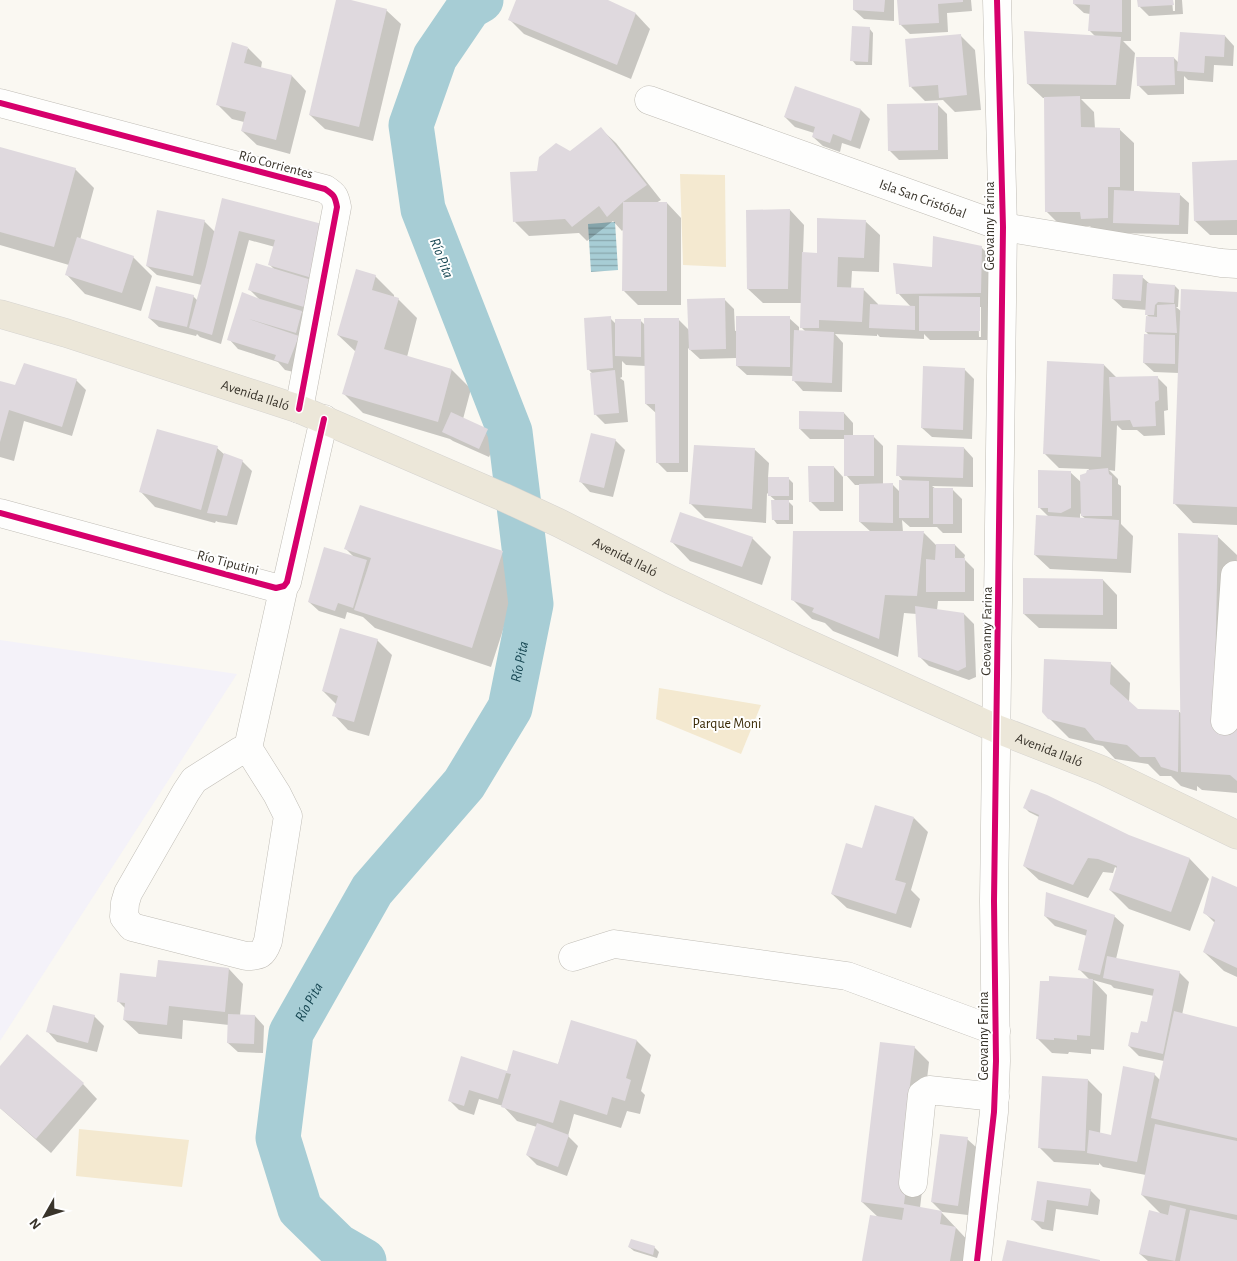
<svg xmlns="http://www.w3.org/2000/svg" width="1237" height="1261" font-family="'Alegreya Sans',sans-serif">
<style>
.education{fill:#f4f2f9}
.green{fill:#f4e9d0}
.water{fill:url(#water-rules)}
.shadow{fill:#0003;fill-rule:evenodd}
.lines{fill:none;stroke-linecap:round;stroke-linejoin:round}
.river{stroke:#a7cdd5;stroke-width:45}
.building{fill:#dfd9de}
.minor-casing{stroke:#c0bdb6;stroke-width:29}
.major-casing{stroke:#d6d4d0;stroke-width:29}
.minor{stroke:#fefefd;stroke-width:28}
.major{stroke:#ece7d9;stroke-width:28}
.cycleway-casing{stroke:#fff;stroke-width:9}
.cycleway{stroke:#d6006c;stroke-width:6}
.labels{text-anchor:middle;stroke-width:4;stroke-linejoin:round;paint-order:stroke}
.street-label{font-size:14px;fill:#39342b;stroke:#fff}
.park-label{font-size:14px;fill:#3a2a07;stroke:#fff}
.water-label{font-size:15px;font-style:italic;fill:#154551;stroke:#fff}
</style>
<defs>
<pattern id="water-rules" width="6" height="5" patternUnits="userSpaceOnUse" patternTransform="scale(1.25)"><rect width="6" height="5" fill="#a7cdd5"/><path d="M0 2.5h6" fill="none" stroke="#89a7ad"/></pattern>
</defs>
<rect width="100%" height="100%" fill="#faf8f2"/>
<polygon class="education" points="0,640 237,674 0,1041"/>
<g class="green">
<polygon points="680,174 725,175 726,267 683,265"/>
<polygon points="659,688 761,705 741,754 656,719"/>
<polygon points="79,1129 189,1140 182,1187 76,1176"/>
</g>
<polygon class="water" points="615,222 618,270 591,272 588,224"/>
<g class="shadow">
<polygon points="337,0 346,0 386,10 401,24 373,141 325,129 310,115"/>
<polygon points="518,0 606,0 636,14 650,29 631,79 524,34 509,19"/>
<polygon points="854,0 894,0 894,21 864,19 854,10"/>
<polygon points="899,0 971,0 972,11 947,13 948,32 910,34 900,24"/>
<polygon points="1074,0 1131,0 1131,41 1123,41 1135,53 1130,99 1081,99 1094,112 1095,129 1119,129 1134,143 1134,192 1179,194 1189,203 1188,234 1096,233 1090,226 1061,226 1046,211 1045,98 1043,98 1028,84 1095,36 1089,30 1090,14 1084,13 1074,4"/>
<polygon points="1139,0 1172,0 1173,11 1175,11 1175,0 1182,0 1183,14 1149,16 1139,6"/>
<polygon points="869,28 873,33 872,65 856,65 852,60"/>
<polygon points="960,35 975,50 981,110 955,112 943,100 925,101 911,87"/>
<polygon points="1225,36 1234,46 1233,66 1214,65 1213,82 1188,80 1184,76 1184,94 1148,95 1138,85 1174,58 1179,63"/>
<polygon points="248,48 262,62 261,68 292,76 306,91 290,154 257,145 242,131 244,122 232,119 217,104"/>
<polygon points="937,104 947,114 948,159 899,160 889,150"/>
<polygon points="861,110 870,119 860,149 842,143 840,152 823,146 813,137 814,133 795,127 785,117"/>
<polygon points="601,129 616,143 661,200 656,203 667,203 681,218 681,305 638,305 624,291 624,229 622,231 613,221 587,241 579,233 529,236 515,222 538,172 570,153"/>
<polygon points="0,148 75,169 94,188 80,240 133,257 152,276 141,311 85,294 66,274 69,265 0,245"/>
<polygon points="1237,162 1237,235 1210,235 1195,221"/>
<path d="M 790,210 L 804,225 L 803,254 L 818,254 L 865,221 L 880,235 L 879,272 L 852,271 L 851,289 L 863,289 L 878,304 L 878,306 L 911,307 L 898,293 L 933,268 L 982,248 L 996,262 L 989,340 L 930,340 L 924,334 L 924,339 L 880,337 L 877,334 L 877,336 L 835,334 L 843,343 L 842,392 L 803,391 L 794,381 L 794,376 L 747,375 L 737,366 L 737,358 L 700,359 L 688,348 L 688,472 L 667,472 L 657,462 L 656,413 L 646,404 L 646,366 L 626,365 L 622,361 L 622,377 L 620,378 L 624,381 L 628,422 L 605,424 L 595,414 L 593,374 L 588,369 L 610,318 L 616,324 L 640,320 L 646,326 L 678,319 L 689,330 L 724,299 L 734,309 L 735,331 L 789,318 L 799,327 L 799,332 L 806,332 L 801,327 L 802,303 L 763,303 L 748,289 ZM 978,307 L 981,307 L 981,337 L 979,337 Z"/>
<polygon points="204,221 215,232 325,226 317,317 301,312 311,322 298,373 285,370 278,362 238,349 229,339 260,300 250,290 275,270 270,265 275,247 249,240 221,344 200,337 197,334 196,336 159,327 149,318 193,296 198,301 202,285 157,275 147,266"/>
<polygon points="375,276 394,295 394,298 398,299 417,318 407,357 452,370 471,389 463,419 487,430 497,440 489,457 453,441 450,439 363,413 344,394 356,352 338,335"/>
<polygon points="1142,277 1150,284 1175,286 1179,290 1178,307 1176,307 1182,312 1237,293 1237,525 1193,523 1174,503 1179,373 1154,372 1144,363 1150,336 1146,332 1150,318 1146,314 1147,310 1123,308 1113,299"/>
<path d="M 1104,365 L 1117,378 L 1157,377 L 1167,387 L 1168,410 L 1164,411 L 1165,435 L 1144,436 L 1137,430 L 1122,430 L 1117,425 L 1115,471 L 1109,470 L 1118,479 L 1118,484 L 1121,486 L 1121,524 L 1133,536 L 1131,573 L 1050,569 L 1035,555 L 1049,517 L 1039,507 L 1070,472 L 1082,483 L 1089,469 L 1059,468 L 1045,454 ZM 1080,513 L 1082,516 L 1086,519 L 1080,519 Z"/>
<polygon points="964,369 974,379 972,439 932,437 922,428"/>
<polygon points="76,380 86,390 72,436 24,421 14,461 0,457 0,382 15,386"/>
<polygon points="844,413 853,423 853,436 873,436 883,446 883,485 893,485 900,492 904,482 898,475 964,448 973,458 973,487 932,486 936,489 953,490 962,499 962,533 943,533 937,527 910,527 902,520 903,532 924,533 936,545 955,545 965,555 964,559 974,569 974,601 938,601 937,610 964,614 974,624 976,677 969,680 929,666 919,656 917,614 904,613 898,657 833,631 825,623 812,619 792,599 871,532 860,522 860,485 855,485 846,475 845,439 810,439 800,429"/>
<polygon points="615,440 625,450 613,497 590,492 581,482"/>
<polygon points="217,448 225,455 242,461 252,471 237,525 218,522 216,521 215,523 155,507 141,492"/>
<polygon points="754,449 769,463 768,478 788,478 793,483 793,500 787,500 793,506 793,524 777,524 773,519 776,501 767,493 766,523 705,518 690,503"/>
<polygon points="834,467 843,477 843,511 820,511 810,501"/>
<polygon points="1217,536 1237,555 1233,722 1237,722 1237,793 1202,790 1197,786 1197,791 1181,786 1171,776 1160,776 1148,764 1115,759 1103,746 1069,738 1049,718 1110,663 1130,683 1129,702 1138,710 1178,711 1182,714"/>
<polygon points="752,538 771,557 762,585 690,561 671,541"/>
<polygon points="346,549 502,552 522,571 491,667 375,628 363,617 347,612 345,619 319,611 309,602 355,558"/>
<polygon points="1103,580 1117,595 1117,629 1039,628 1024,614"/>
<polygon points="377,640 392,655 369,736 348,730 334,715 337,705 323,691"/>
<polygon points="1025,808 1128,836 1190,859 1209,879 1190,931 1129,909 1110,890 1118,869 1115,867 1113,873 1103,872 1088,898 1039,880 1024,866 1039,817 1029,812"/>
<polygon points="914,818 928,832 911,890 920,899 911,928 847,908 832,894 863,850"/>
<polygon points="1237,889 1237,977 1224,971 1204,952 1215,923 1205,913"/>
<polygon points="1045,916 1114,916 1124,925 1116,959 1179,972 1189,982 1182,1015 1237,1029 1237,1261 1148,1261 1140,1254 1161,1214 1142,1195 1146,1175 1103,1167 1099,1163 1099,1165 1054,1162 1040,1148 1088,1080 1102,1094 1100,1134 1112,1136 1154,1074 1160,1080 1164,1061 1139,1056 1129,1046 1148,1024 1154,996 1114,988 1111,985 1093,980 1107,995 1104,1050 1091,1049 1091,1054 1069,1052 1068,1054 1052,1053 1038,1039 1090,980 1080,970 1087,936 1055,926"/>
<polygon points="229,969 243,984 240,1016 255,1016 264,1026 263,1053 238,1052 228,1043 229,1025 183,1020 182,1039 139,1034 124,1020 125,1008 119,1002 158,978"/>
<polygon points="94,1016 104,1026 97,1052 57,1042 48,1032"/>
<polygon points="572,1021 637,1041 651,1055 641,1091 645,1095 640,1114 627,1111 621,1128 574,1114 568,1136 578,1146 567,1176 537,1165 527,1155 537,1127 517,1121 503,1106 479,1099 474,1115 459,1110 449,1100 462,1058 506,1072 558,1065"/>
<polygon points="914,1047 929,1062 922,1122 929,1130 920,1208 942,1213 975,1248 972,1261 863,1261 878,1217 862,1202"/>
<polygon points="0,1067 83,1084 97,1099 51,1153 0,1108"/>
<polygon points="967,1139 977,1148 968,1215 942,1212 932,1202"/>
<polygon points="1038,1182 1090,1190 1100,1200 1098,1215 1056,1209 1053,1231 1042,1229 1032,1219"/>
<polygon points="629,1247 654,1247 659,1252 657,1258 634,1251"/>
</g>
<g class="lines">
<path class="river" id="s1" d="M 364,1261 L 338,1246 L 300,1209 L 278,1138 L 291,1033 L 372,890 L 464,784 L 510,708 L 531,604 L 510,432 L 423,209 L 411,125 L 435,57 L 469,7 L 481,0"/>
</g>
<g class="building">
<polygon points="336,0 351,0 387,9 359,127 309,115"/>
<polygon points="516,0 608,0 636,13 617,65 508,20"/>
<polygon points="853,0 885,0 884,12 853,10"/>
<polygon points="897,0 963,0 963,2 938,4 939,23 899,25"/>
<polygon points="1073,0 1122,0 1122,32 1088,31 1090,5 1073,4"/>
<polygon points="1137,0 1173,0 1174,5 1138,7"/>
<polygon points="852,26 870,27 868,62 850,61"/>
<polygon points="1024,31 1121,37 1116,85 1027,84"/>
<polygon points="1180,32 1225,35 1224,57 1205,56 1204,73 1177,71"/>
<polygon points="961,34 967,95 939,98 938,85 909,87 905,39"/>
<polygon points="232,42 248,47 244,63 292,75 276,140 241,131 246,112 216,105"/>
<polygon points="1136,57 1174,57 1175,85 1137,86"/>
<polygon points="795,86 861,109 851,141 833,134 830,143 812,137 815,127 784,117"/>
<polygon points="1080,96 1081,127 1120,128 1120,187 1108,187 1108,218 1081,219 1080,212 1045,212 1044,97"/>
<polygon points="938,103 938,150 888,151 887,104"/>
<polygon points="601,127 647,185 623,202 667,202 667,291 622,291 623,202 607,217 599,206 572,227 565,219 513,222 510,172 537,171 539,157 556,143 570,151"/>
<polygon points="0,147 76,168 54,247 0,232"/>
<polygon points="1237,160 1237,220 1194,221 1192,162"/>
<polygon points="1114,190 1180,193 1179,225 1113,223"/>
<polygon points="222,198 326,225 312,278 268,265 275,240 239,231 212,335 189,328 206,266"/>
<polygon points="790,209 788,289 747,289 746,210"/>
<polygon points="157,210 205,220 193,276 146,266"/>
<polygon points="817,218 866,220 864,258 838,257 837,287 864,288 862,322 819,320 819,328 800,328 802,252 817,253"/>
<polygon points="933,236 982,246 981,293 896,294 893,263 932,267"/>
<polygon points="77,237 134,256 122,293 65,275"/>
<polygon points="256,263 315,281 307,308 248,290"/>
<polygon points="356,269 376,275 372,290 399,298 384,349 452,369 438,422 342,394 358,341 337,335"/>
<polygon points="1113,274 1143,275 1141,301 1112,299"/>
<polygon points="1147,283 1175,285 1174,303 1158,302 1155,305 1154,315 1145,315"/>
<polygon points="156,286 194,295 187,327 148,318"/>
<polygon points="1181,289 1237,292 1237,507 1173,504"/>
<polygon points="242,292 260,299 302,311 296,333 249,319 299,336 288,364 274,360 276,355 227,340"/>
<polygon points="919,296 980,297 980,331 919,331"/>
<polygon points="725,298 726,349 689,350 687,299"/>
<polygon points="870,304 915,306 915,330 869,328"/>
<polygon points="1175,304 1177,333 1145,332 1146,316 1157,317 1157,305"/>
<polygon points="611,316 613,368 587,370 584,318"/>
<polygon points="736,316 790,316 790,367 736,366"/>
<polygon points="644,318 679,318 679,463 656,463 655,404 645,404"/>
<polygon points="615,319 641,319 641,357 615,356"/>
<polygon points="794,330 834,332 832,383 792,381"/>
<polygon points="1144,334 1175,335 1175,364 1143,363"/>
<polygon points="1047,361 1104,364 1101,457 1043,454"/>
<polygon points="24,363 77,379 62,427 9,410 0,442 0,381 15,385"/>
<polygon points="923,366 965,368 963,430 921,428"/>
<polygon points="615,370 619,413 594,415 590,373"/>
<polygon points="1158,376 1159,400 1155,402 1156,426 1133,427 1130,420 1111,421 1109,377"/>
<polygon points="799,411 844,412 844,430 799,429"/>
<polygon points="451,412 488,429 479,449 442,432"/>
<polygon points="157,429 218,446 201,510 139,492"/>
<polygon points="591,433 616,439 604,488 579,482"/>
<rect x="844" y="435" width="30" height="41"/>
<polygon points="694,445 755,448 752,509 689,504"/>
<polygon points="897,445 964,447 963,478 896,476"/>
<polygon points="224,453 243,460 227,516 207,513"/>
<polygon points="808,466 834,466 834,502 809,502"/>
<polygon points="1108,468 1109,474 1112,476 1112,516 1081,516 1080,475 1086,473 1087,470"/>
<polygon points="1038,470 1071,471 1071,508 1061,513 1048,512 1048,508 1038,508"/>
<rect x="768" y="477" width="21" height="19"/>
<polygon points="899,480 929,481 929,518 899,518"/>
<polygon points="893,483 893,523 859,522 859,484"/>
<rect x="933" y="488" width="20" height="36"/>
<polygon points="771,500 789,500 789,520 772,520"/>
<polygon points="360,505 503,551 472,648 354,610 371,558 344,549"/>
<polygon points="680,512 753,537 742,567 670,542"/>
<polygon points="1036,515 1119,520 1117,559 1034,555"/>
<polygon points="793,531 924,531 917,596 885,595 879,639 812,612 814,608 791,600"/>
<polygon points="1178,533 1218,535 1214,720 1237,721 1237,781 1230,775 1181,772"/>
<polygon points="936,544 955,544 955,558 965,558 965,592 926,592 926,559 935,560"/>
<polygon points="324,547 367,560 353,608 338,603 335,611 308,602"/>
<polygon points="1023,578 1103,579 1103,615 1023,614"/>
<polygon points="915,606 964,613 966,667 958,671 918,657"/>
<polygon points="340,628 378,639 354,722 332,716 338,696 322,691"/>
<polygon points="1044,659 1111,662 1110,684 1138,709 1179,710 1178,772 1161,767 1155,757 1140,757 1127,745 1095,740 1085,728 1048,719 1042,712"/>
<polygon points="1031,789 1047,795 1129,835 1190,858 1171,912 1109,890 1117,866 1098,859 1088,858 1073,885 1023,866 1039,815 1023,808"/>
<polygon points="875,805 914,817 895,880 906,883 896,914 831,894 846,843 862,848"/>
<polygon points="1212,876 1237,887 1237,968 1203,952 1215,920 1203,913"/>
<polygon points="1046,892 1115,915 1100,975 1078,970 1087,930 1044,916"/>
<polygon points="1107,956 1180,971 1163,1054 1128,1046 1131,1032 1138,1033 1141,1021 1147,1022 1154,989 1103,978"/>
<polygon points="158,960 229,968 225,1012 169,1006 167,1025 123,1020 125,1003 117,1002 120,973 156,977"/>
<polygon points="1049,976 1093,979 1090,1036 1077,1035 1077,1040 1054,1038 1054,1040 1036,1039 1040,981 1049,981"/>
<polygon points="53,1005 95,1015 88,1043 46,1032"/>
<polygon points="1174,1011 1237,1027 1237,1138 1151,1118"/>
<polygon points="228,1014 255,1015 254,1044 227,1043"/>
<polygon points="571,1020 637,1040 626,1078 631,1080 625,1101 612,1097 607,1115 560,1100 553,1123 501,1107 511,1074 506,1073 498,1099 469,1090 464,1106 448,1101 461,1056 507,1071 513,1050 558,1064"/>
<polygon points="27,1034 84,1083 36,1139 0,1108 0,1066"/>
<polygon points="880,1042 915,1046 906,1116 915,1114 904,1204 942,1211 940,1224 956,1227 950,1261 862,1261 870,1215 902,1220 904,1208 861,1202"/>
<polygon points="1123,1066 1155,1073 1137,1162 1087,1153 1089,1130 1111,1135"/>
<polygon points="1042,1076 1088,1079 1085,1151 1038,1148"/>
<polygon points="537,1123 569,1135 558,1167 526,1155"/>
<polygon points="1155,1124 1237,1141 1237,1215 1141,1195"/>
<polygon points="940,1134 968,1137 958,1206 931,1202"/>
<polygon points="1037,1181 1091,1189 1088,1206 1047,1200 1044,1222 1031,1220"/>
<polygon points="1170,1205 1186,1209 1175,1261 1139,1254 1149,1210 1168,1215"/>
<polygon points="1190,1210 1237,1220 1237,1261 1180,1261"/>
<polygon points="631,1239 655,1246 653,1255 628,1247"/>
<polygon points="1007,1240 1100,1260 1100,1261 1002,1261"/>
</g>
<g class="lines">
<defs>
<g id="minor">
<path id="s2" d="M 649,100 L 1003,227 L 1221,263 L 1237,264"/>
<path d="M 0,103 L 325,189 C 334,195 335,196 337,207 L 299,409"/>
<polyline points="0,513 276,588 284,586 287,582 324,419"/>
<polyline points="1225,721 1235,575"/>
<path d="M 248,748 L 240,751 L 194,780 L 186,792 L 128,893 L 125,903 L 124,917 L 132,927 L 246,956 C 260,956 263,955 268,941 L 288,816 L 277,794 L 248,748 L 284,586"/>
<polyline points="573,957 614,944 847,976 996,1031"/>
<polyline points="913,1183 922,1095 929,1090 995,1097"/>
<polyline points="977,1261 994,1112 996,1061 994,901 1003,227 997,0"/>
</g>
<g id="major">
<path id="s3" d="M 0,314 L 66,333 L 299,409 L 503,497 L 559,523 L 671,580 L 795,638 L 997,729 L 1102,770 L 1237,835"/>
</g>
</defs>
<use href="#minor" class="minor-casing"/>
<use href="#major" class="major-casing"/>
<use href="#minor" class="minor"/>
<use href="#major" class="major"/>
<defs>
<g id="cycleway">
<path d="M 0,103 L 325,189 C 334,195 335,196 337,207 L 299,409"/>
<polyline points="0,513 276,588 284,586 287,582 324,419"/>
<polyline points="977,1261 994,1112 996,1061 994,901 1003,227 997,0"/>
</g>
</defs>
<use href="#cycleway" class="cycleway-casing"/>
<use href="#cycleway" class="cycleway"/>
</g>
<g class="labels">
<g class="street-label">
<text transform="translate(276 164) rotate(15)" y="5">Río Corrientes</text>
<text dy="5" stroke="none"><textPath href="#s2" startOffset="291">Isla San Cristóbal</textPath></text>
<text transform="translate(989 226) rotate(-90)" y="5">Geovanny Farina</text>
<text dy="5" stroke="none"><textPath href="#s3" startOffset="268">Avenida Ilaló</textPath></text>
<text dy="5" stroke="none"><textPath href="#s3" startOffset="672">Avenida Ilaló</textPath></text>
<text transform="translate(228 562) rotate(15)" y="5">Río Tiputini</text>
<text transform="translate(986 631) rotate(-89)" y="5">Geovanny Farina</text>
<text dy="5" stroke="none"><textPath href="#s3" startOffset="1138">Avenida Ilaló</textPath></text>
<text transform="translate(983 1036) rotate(-90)" y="5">Geovanny Farina</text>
</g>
<g class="park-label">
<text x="727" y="728">Parque Moni</text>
</g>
<g class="water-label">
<text transform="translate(442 258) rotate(69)" y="5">Río Pita</text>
<text dy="5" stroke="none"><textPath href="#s1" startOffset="704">Río Pita</textPath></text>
<text dy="5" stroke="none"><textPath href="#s1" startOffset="299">Río Pita</textPath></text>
</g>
</g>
<g transform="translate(45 1216) rotate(231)" stroke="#ffffff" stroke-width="4" paint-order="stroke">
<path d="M0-4L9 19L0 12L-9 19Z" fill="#39342b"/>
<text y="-8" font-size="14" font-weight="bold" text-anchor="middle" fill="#39342b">N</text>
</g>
</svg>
